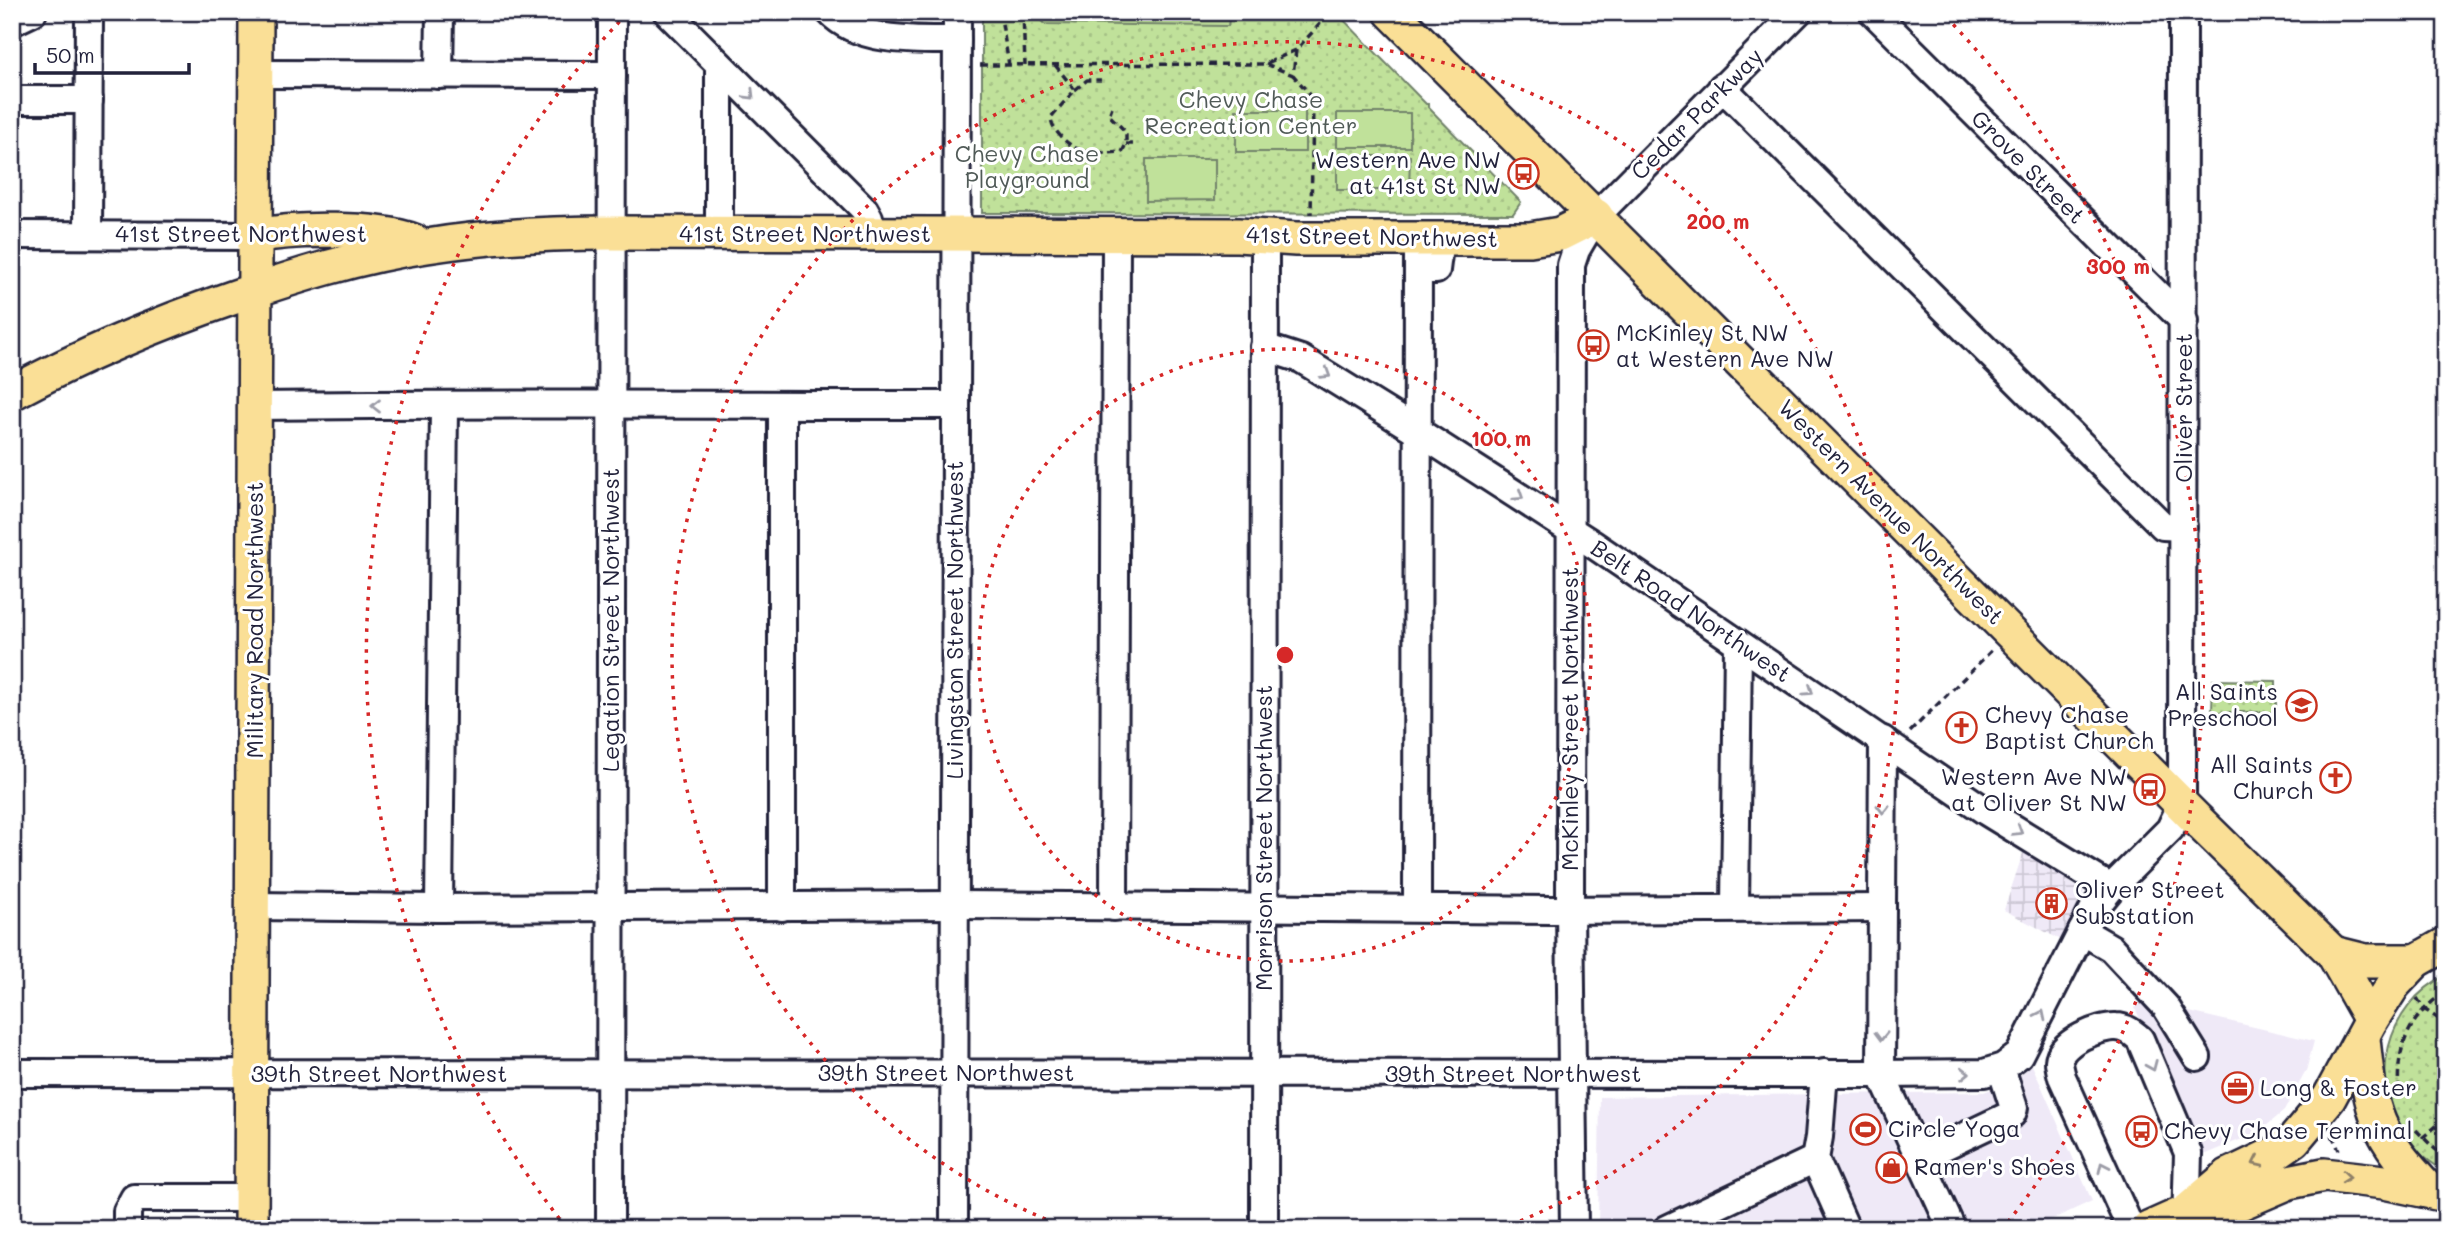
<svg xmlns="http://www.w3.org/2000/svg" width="2458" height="1241" font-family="Mali,sans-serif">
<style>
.built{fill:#efe9f7}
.industrial{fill:url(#industrial-grid)}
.park{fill:url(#park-dots);stroke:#71826a;stroke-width:2}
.garden{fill:#c0e19a;stroke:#71826a;stroke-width:2}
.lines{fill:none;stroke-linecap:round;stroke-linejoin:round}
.minor-casing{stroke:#22223b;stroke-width:32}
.major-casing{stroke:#22223b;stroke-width:38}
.path{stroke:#22223b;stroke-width:3.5;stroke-dasharray:7 5;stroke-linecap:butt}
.minor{stroke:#fff;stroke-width:26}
.major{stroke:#fadf96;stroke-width:33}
.oneway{stroke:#9c9ca7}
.oneway2{stroke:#8e8068}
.ring{fill:none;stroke:#d62828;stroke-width:3.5;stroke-dasharray:3.5 7}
.labels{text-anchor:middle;stroke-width:6;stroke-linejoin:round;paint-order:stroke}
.park-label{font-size:23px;fill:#515b58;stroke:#fff}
.street-label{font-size:23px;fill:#22223b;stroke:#fff}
.poi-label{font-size:23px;fill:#22223b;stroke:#fff;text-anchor:start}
.centre{fill:#d62828;stroke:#fff;stroke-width:3.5}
.ring-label{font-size:21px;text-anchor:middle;font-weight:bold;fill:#d62828;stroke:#fff;stroke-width:6;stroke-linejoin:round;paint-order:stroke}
</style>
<defs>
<pattern id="industrial-grid" width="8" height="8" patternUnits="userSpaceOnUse" patternTransform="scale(1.75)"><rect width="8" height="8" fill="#efe9f7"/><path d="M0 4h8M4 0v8" fill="none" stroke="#cdc8d5"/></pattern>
<pattern id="park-dots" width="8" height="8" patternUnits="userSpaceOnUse" patternTransform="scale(1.75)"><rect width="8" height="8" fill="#c0e19a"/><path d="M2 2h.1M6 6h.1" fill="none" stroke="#a5c186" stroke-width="1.8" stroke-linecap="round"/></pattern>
</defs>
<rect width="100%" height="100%" fill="#fff"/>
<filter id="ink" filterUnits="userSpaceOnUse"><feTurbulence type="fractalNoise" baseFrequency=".0143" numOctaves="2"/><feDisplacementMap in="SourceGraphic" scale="14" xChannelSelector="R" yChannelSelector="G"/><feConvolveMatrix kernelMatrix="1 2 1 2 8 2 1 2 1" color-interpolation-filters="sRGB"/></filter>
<g filter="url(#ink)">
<g class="built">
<polygon points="2142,1001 2314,1041 2306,1071 2284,1111 2259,1132 2203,1155 2135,1008"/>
<polygon points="2032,1065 2092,1201 2031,1229 1598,1229 1600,1097 1984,1092 2013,1081"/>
</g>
<polygon class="industrial" points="2024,850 2084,892 2061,940 2004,910"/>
<g class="park">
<polygon points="982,12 1336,12 1426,104 1428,104 1428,107 1521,202 1513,214 982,213"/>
<polygon points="2213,680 2276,681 2276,712 2212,712"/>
<path d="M 2446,975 L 2446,1172 C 2431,1163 2415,1152 2405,1137 C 2367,1081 2386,1006 2446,975 Z"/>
</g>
<g class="garden">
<polygon points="1034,12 1230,12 1228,26 1044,24"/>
<rect x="1236" y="110" width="69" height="42"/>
<rect x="1337" y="113" width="73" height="34"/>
<polygon points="1337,156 1410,156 1409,190 1337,190"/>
<polygon points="1146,159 1215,159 1215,200 1146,201"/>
</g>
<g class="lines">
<defs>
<g id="minor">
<polyline points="667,12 864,209 869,218 872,235"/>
<path d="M 830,12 C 859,43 919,40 957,40"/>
<polyline points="1873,12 2184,321"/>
<polyline points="12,22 33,12"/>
<polyline points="719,65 719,234"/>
<polyline points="256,74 612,75"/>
<polyline points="439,75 440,12"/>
<polyline points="1722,87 2163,526 2183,527"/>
<polyline points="12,100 89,100"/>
<polyline points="12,235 255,236"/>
<polyline points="88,235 89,12"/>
<polyline points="1418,270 1436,270 1440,239"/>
<polyline points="1264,347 1301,359 1417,431 1594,545 1987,812 2111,888"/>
<path d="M 256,406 C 489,403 722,405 956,405"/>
<polyline points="444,406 439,908 955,905 1551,910 1882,908"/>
<polyline points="1883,740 1881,1074 1952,1229"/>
<polyline points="253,906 439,908"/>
<polyline points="782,907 782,406"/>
<polyline points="1114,907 1116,235"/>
<polyline points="1417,908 1418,239"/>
<polyline points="1735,908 1738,643"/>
<polyline points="2082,931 2111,948 2166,1007 2197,1057"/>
<polyline points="12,1073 1881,1074 1984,1073 2003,1067 2019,1055 2093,910 2111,888 2170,829 2182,804 2183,12"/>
<polyline points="1824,1073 1819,1137 1815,1159 1846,1229"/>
<polyline points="1919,1158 2012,1114 2014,1108 2001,1068"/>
<polyline points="127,1229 127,1211 134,1198 251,1198"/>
<polyline points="610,1229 612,12"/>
<polyline points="954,1229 957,12"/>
<polyline points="1264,1229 1265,236"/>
<polyline points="1574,1229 1570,910 1571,265 1576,250 1596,216 1798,12"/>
<polyline points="1667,1229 1815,1159"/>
<path d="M 2131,1229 L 2062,1077 C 2061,1073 2059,1066 2059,1061 C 2060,1042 2100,1026 2116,1027 C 2126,1027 2133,1033 2140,1039 L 2188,1153 L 2186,1224"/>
</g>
<g id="major">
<polyline points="1391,12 2194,817 2333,953 2371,1020"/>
<path d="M 255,236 C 295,228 376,227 414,241"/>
<path d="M 12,393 C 83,355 156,324 232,298 C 296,276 359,256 427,246 C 488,236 550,233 612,233 L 1238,235 L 1296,239 L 1530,239 L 1560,234 L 1596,216"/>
<polyline points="2333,953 2365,961 2416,961"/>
<path d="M 2363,1039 C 2371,1116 2376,1134 2430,1191"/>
<polyline points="2186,1212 2224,1210 2289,1182 2324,1175 2384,1182 2446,1195"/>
<polyline points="251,1229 256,12"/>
<polyline points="2148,1229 2186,1212 2228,1176 2274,1154 2294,1140 2329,1098 2371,1020 2394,984 2416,961 2446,944"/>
</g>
</defs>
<use href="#minor" class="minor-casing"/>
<use href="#major" class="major-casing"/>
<g class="path">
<polyline points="1000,12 1009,65"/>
<polyline points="1023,12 1025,65"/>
<polyline points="1296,50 1293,75 1307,91 1313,104 1311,214"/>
<polyline points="1266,64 1293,75"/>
<polyline points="980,65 1265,64 1296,50 1331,12"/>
<path d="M 1055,65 L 1075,90 L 1051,117 C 1051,130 1069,147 1081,150 C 1094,154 1109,153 1122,152 L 1126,144 L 1126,132 L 1109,115 L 1112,107"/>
<polyline points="1075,90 1087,80 1101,80"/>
<polyline points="1126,144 1137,144"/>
<polyline points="1910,732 1991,651"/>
<polyline points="2417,998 2424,1009 2446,1024"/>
<path d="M 2399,1091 C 2395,1049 2410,1014 2446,992"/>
<polyline points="2416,1130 2435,1149 2446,1156"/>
<polyline points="2332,1135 2339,1150"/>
<polyline points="2422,1138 2446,1118"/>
</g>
<use href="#minor" class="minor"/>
<use href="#major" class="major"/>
</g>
<defs><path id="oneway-chevron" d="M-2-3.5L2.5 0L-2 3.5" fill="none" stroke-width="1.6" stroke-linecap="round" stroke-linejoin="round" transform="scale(1.75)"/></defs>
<g class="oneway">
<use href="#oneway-chevron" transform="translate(750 95) rotate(45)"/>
<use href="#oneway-chevron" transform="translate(1326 374) rotate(32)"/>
<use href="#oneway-chevron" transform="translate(376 406) rotate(180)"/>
<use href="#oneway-chevron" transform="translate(1519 496) rotate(33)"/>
<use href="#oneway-chevron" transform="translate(1809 691) rotate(34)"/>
<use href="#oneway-chevron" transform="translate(1883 809) rotate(90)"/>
<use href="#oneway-chevron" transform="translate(2018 831) rotate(32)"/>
<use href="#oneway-chevron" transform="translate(2041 1015) rotate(-64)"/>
<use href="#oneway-chevron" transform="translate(1881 1036) rotate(91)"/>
<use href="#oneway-chevron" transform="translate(2152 1066) rotate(67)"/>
<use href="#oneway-chevron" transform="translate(1965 1073) rotate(-1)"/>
<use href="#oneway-chevron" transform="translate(2103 1167) rotate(-115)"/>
</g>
<g class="oneway2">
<use href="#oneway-chevron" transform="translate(2257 1162) rotate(155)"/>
<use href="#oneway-chevron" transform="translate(2346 1177) rotate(5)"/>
</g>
</g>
<g class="ring">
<circle cx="1285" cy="655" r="306"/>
<path d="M1065 1227A613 613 0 1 1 1505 1227"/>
<path d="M566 1227A919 919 0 0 1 624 17M1946 17A919 919 0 0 1 2004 1227"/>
</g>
<defs>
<symbol id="bus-ring" viewBox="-11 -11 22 22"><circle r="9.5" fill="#fff" stroke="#c8321e" stroke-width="1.5"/><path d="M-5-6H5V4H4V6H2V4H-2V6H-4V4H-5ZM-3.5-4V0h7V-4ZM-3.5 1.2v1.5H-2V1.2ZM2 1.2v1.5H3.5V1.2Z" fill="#c8321e"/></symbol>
<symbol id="school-ring" viewBox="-11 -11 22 22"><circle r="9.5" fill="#fff" stroke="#c8321e" stroke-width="1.5"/><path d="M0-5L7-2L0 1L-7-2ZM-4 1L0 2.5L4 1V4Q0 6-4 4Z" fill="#c8321e"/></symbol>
<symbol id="church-ring" viewBox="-11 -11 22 22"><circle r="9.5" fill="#fff" stroke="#c8321e" stroke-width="1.5"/><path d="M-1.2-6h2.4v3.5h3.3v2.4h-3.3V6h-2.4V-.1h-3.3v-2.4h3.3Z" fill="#c8321e"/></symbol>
<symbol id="building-ring" viewBox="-11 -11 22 22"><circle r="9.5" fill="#fff" stroke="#c8321e" stroke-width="1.5"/><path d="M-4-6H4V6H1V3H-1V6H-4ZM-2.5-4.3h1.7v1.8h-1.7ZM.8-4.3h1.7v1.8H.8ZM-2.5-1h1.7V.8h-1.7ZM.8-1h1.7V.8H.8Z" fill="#c8321e"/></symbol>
<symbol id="office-ring" viewBox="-11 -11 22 22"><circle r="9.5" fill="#fff" stroke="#c8321e" stroke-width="1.5"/><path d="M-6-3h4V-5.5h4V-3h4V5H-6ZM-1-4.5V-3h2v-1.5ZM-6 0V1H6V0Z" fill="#c8321e"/></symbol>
<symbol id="stadium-ring" viewBox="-11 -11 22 22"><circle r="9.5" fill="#fff" stroke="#c8321e" stroke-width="1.5"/><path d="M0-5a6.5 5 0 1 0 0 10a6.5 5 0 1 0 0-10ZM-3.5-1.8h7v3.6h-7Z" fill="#c8321e"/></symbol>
<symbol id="shop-ring" viewBox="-11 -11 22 22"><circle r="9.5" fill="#fff" stroke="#c8321e" stroke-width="1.5"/><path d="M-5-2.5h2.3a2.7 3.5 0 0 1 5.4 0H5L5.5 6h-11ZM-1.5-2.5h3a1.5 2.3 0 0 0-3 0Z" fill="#c8321e"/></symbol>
</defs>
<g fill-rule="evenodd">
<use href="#bus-ring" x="1506" y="156" width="35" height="35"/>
<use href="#bus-ring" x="1576" y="328" width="35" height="35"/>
<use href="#school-ring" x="2284" y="688" width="35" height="35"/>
<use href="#church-ring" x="1944" y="710" width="35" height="35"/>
<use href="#church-ring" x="2318" y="760" width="35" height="35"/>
<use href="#bus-ring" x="2132" y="772" width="35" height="35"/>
<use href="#building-ring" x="2034" y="886" width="35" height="35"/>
<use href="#office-ring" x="2220" y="1070" width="35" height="35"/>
<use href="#stadium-ring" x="1848" y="1112" width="35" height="35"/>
<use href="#bus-ring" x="2124" y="1114" width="35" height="35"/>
<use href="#shop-ring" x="1874" y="1150" width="35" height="35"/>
</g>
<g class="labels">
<g class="park-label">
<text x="1251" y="108">Chevy Chase<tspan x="1251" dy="26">Recreation Center</tspan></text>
<text x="1027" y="162">Chevy Chase<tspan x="1027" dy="26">Playground</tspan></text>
</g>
<g class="street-label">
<text transform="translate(1697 114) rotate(-45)" y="8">Cedar Parkway</text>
<text transform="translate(2028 167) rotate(45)" y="8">Grove Street</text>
<text x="241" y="242">41st Street Northwest</text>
<text x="805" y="242">41st Street Northwest</text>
<text transform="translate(1372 237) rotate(1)" y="8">41st Street Northwest</text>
<text transform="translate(2184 408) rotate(-90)" y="8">Oliver Street</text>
<text transform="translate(1891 512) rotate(45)" y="8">Western Avenue Northwest</text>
<text transform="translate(1691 611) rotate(34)" y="8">Belt Road Northwest</text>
<text transform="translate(255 620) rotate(-90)" y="8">Military Road Northwest</text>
<text transform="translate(611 620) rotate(-90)" y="8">Legation Street Northwest</text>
<text transform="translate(955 620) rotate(-90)" y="8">Livingston Street Northwest</text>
<text transform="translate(1570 719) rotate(-90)" y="8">McKinley Street Northwest</text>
<text transform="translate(1264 838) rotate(-90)" y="8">Morrison Street Northwest</text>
<text x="946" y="1081">39th Street Northwest</text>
<text x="379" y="1082">39th Street Northwest</text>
<text x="1513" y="1082">39th Street Northwest</text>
</g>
<g class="poi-label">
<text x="1501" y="168" text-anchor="end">Western Ave NW<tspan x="1501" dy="26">at 41st St NW</tspan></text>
<text x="1616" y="341">McKinley St NW<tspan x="1616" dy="26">at Western Ave NW</tspan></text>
<text x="2278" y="700" text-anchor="end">All Saints<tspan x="2278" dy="26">Preschool</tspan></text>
<text x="1985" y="723">Chevy Chase<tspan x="1985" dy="26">Baptist Church</tspan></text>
<text x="2313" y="773" text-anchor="end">All Saints<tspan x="2313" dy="26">Church</tspan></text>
<text x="2127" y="785" text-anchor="end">Western Ave NW<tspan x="2127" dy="26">at Oliver St NW</tspan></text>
<text x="2075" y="898">Oliver Street<tspan x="2075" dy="26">Substation</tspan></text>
<text x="2260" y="1096">Long &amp; Foster</text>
<text x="1888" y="1137">Circle Yoga</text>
<text x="2164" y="1139">Chevy Chase Terminal</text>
<text x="1914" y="1175">Ramer's Shoes</text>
</g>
</g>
<circle cx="1285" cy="655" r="10" class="centre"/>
<g class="ring-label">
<text x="1718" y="229">200 m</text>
<text x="2118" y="274">300 m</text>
<text x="1501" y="446">100 m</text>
</g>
<rect width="2458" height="1241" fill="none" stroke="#fff" stroke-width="42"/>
<rect x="21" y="21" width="2416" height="1199" fill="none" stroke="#22223b" stroke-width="2.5" filter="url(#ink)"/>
<path d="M35 63v10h154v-10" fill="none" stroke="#22223b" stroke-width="3.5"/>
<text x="46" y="63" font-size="21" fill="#22223b" stroke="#ffffff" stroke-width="5" paint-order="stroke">50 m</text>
</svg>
